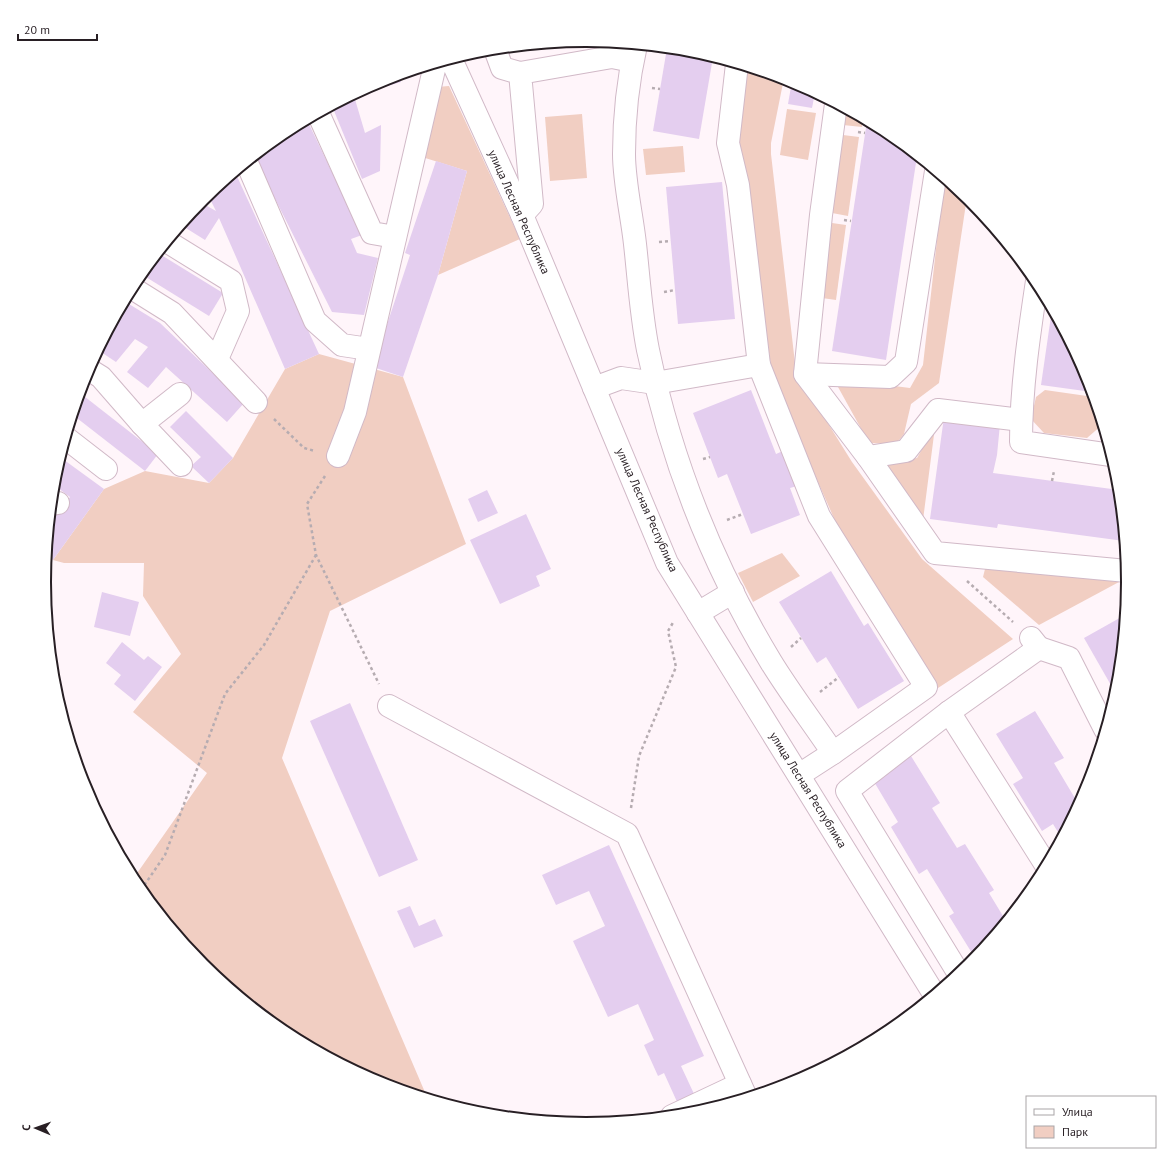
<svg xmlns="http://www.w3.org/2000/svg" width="1172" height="1164" font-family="'PT Sans',sans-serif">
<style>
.green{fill:#f1cec2}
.building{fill:#e4ceef}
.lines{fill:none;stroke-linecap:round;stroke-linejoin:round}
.minor-casing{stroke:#d1b9c7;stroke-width:24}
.path{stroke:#b6acb1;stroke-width:2.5;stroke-dasharray:3 3;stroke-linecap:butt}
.minor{stroke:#fff;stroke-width:22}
.labels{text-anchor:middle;stroke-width:4;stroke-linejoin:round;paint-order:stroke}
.street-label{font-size:12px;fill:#281f24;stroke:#fff}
.rim{fill:none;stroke:#281f24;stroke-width:2}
</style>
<rect width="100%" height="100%" fill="#fff5fa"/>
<g class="green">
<polygon points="748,67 784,78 771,143 771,154 796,372 852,462 922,559 1013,639 938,688 848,550 773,380 738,135"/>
<polygon points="449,86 520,239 438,275 467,171 422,157 437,87"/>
<polygon points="787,109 816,113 808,160 780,155"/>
<polygon points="846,109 863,119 862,127 843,125"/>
<polygon points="582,114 587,178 550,181 545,117"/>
<polygon points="843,135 859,137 848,216 832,213"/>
<polygon points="683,146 685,172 646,175 643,149"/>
<polygon points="944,178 967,197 939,383 911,404 904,434 896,444 869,443 838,387 847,380 910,388 923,365"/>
<polygon points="832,223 846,225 836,300 822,298"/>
<polygon points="319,354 403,377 466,544 330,611 282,758 427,1097 378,1083 285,1033 203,965 135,883 133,879 207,773 133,712 181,654 143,596 144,563 64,563 53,560 104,489 145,471 209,483 233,458 285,369"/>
<polygon points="1045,390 1094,397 1102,425 1087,438 1044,433 1031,419 1036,397"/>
<polygon points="935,427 923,520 881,465 917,458"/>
<polygon points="782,553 800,576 753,602 738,573"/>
<polygon points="986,565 1119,582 1039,625 983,577"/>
</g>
<g class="building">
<polygon points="667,48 692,50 713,57 699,139 653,131"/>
<polygon points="399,75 401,82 354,96 365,133 381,125 380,171 362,179 332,106 379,81"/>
<polygon points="792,81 815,93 812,108 788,104"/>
<polygon points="307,120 362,235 351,239 357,253 378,258 364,315 332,312 254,157 285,131"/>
<polygon points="867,121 887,131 917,156 886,360 832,351"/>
<polygon points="436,161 467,171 438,275 403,377 373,367 410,255 405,253"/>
<polygon points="235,172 319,354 285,369 219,218 205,240 181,225 200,202 216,211 208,195"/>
<polygon points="722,182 735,319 678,324 666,187"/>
<polygon points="158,253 223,293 209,316 141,274"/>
<polygon points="124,301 160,323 244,403 227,422 166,367 148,388 127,372 148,347 135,339 116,362 98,350"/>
<polygon points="1052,309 1087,375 1092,392 1041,385"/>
<polygon points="751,390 776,454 783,451 797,486 790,488 800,515 751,534 727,474 718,478 693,413"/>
<polygon points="80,393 158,454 145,471 73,415"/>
<polygon points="186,411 233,458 209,483 191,466 201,457 170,427"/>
<polygon points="944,417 1000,424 997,455 993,473 1119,490 1124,541 998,524 997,528 930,519"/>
<polygon points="60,457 104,489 53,560 47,556 50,523 70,497 54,485"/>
<polygon points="487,490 498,513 478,522 468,499"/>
<polygon points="526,514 551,569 536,576 540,586 500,604 470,540"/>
<polygon points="831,571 864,626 868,623 904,681 858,709 826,657 817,663 779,602"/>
<polygon points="102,592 139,602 130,636 94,627"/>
<polygon points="1125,615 1118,688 1116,694 1084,638"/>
<polygon points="122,642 144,660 148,656 162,667 135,701 114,684 121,675 106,663"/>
<polygon points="350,703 418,860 379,877 310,721"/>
<polygon points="1035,711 1064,758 1054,763 1079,805 1061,837 1053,824 1042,831 1013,784 1023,778 996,734"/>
<polygon points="911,756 940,803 932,808 957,848 965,844 994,890 989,893 1006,921 975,958 949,916 954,913 927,869 919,874 891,827 898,822 873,780"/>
<polygon points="609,845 704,1056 681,1066 702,1111 683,1115 664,1073 658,1076 644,1045 654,1040 638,1004 608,1017 573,941 605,926 589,891 556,905 542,875"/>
<polygon points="410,906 419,926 435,919 443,936 414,948 397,911"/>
</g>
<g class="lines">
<defs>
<g id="minor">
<path d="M 636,45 C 628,80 624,118 624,154 C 624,182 632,216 635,244 C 639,280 641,315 648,350 C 671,460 713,566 771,662 C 790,693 813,723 833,753"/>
<polyline points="495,49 502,68 520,73"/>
<polyline points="451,59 522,215 667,563 934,994"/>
<polyline points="737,64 728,143 738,185 759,365 819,516 926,687 833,753 799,775"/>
<polyline points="836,104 821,215 805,374 868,457 935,553 1127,571"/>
<polyline points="318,113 372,233 395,237"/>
<polyline points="247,163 315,321 342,345 369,349"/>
<polyline points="522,215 532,204 520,73 612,57 632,61"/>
<polyline points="168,242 231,281 238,311 217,359"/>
<path d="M 1037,281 C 1029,334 1021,388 1021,442 L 1111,455"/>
<polyline points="132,288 172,313 256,402"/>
<polyline points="88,369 101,377 142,424"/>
<polyline points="805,374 890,377 906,362 936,171"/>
<polyline points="594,388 621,378 655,383 759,365"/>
<polyline points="180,394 142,424 181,465"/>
<polyline points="66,438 106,469"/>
<polyline points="338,456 355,412 435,65 439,63"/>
<polyline points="868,457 906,451 938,410 1021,420"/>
<polyline points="52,504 58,503"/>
<polyline points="698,613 733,592"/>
<polyline points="1039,648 1069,658 1105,729"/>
<polyline points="389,706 627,834 746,1097"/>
<polyline points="949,712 1046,865"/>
<polyline points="959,974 847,791 949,712 1039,648 1031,638"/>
<polyline points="672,1116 740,1084"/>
</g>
</defs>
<use href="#minor" class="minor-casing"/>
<g class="path">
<polyline points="652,88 660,89"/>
<polyline points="858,132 865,133"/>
<polyline points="844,220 851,221"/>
<polyline points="659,242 671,241"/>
<polyline points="664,292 675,290"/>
<polyline points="274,419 304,448 315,451"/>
<polyline points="703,459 710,457"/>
<polyline points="325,476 307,504 316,555 379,684"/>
<polyline points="1052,481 1054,471"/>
<polyline points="727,520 743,514"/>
<polyline points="967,581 1013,622"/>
<polyline points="791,647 801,638"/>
<polyline points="820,692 839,677"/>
<polyline points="631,808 639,756 676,667 668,631 674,621"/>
<polyline points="141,890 165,855 225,694 264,645 316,555"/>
</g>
<use href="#minor" class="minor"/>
</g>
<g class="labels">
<g class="street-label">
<text transform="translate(519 212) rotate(66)" y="4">улица Лесная Республика</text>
<text transform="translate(647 510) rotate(66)" y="4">улица Лесная Республика</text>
<text transform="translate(808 790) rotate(58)" y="4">улица Лесная Республика</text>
</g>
</g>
<path d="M0 0H1172V1164H0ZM51 582a535 535 0 1 1 1070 0a535 535 0 1 1-1070 0Z" fill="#fff" fill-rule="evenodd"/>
<path class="rim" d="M51 582a535 535 0 1 1 1070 0a535 535 0 1 1-1070 0Z"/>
<rect x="1026" y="1096" width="130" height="52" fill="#ffffff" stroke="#a9a5a7"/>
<rect x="1034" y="1109" width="20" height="6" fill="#ffffff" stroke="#a9a5a7"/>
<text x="1062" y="1116" font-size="12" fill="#281f24">Улица</text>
<rect x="1034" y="1126" width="20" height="12" fill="#f1cec2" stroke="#a9a5a7"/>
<text x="1062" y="1136" font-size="12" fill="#281f24">Парк</text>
<g transform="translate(36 1128) rotate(272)" stroke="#ffffff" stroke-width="3" paint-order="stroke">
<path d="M0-3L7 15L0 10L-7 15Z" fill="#281f24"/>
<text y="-6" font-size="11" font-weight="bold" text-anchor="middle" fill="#281f24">С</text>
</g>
<path d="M18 34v6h79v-6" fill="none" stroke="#281f24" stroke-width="2"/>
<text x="24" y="34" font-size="12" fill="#281f24" stroke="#ffffff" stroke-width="3" paint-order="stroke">20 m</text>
</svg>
